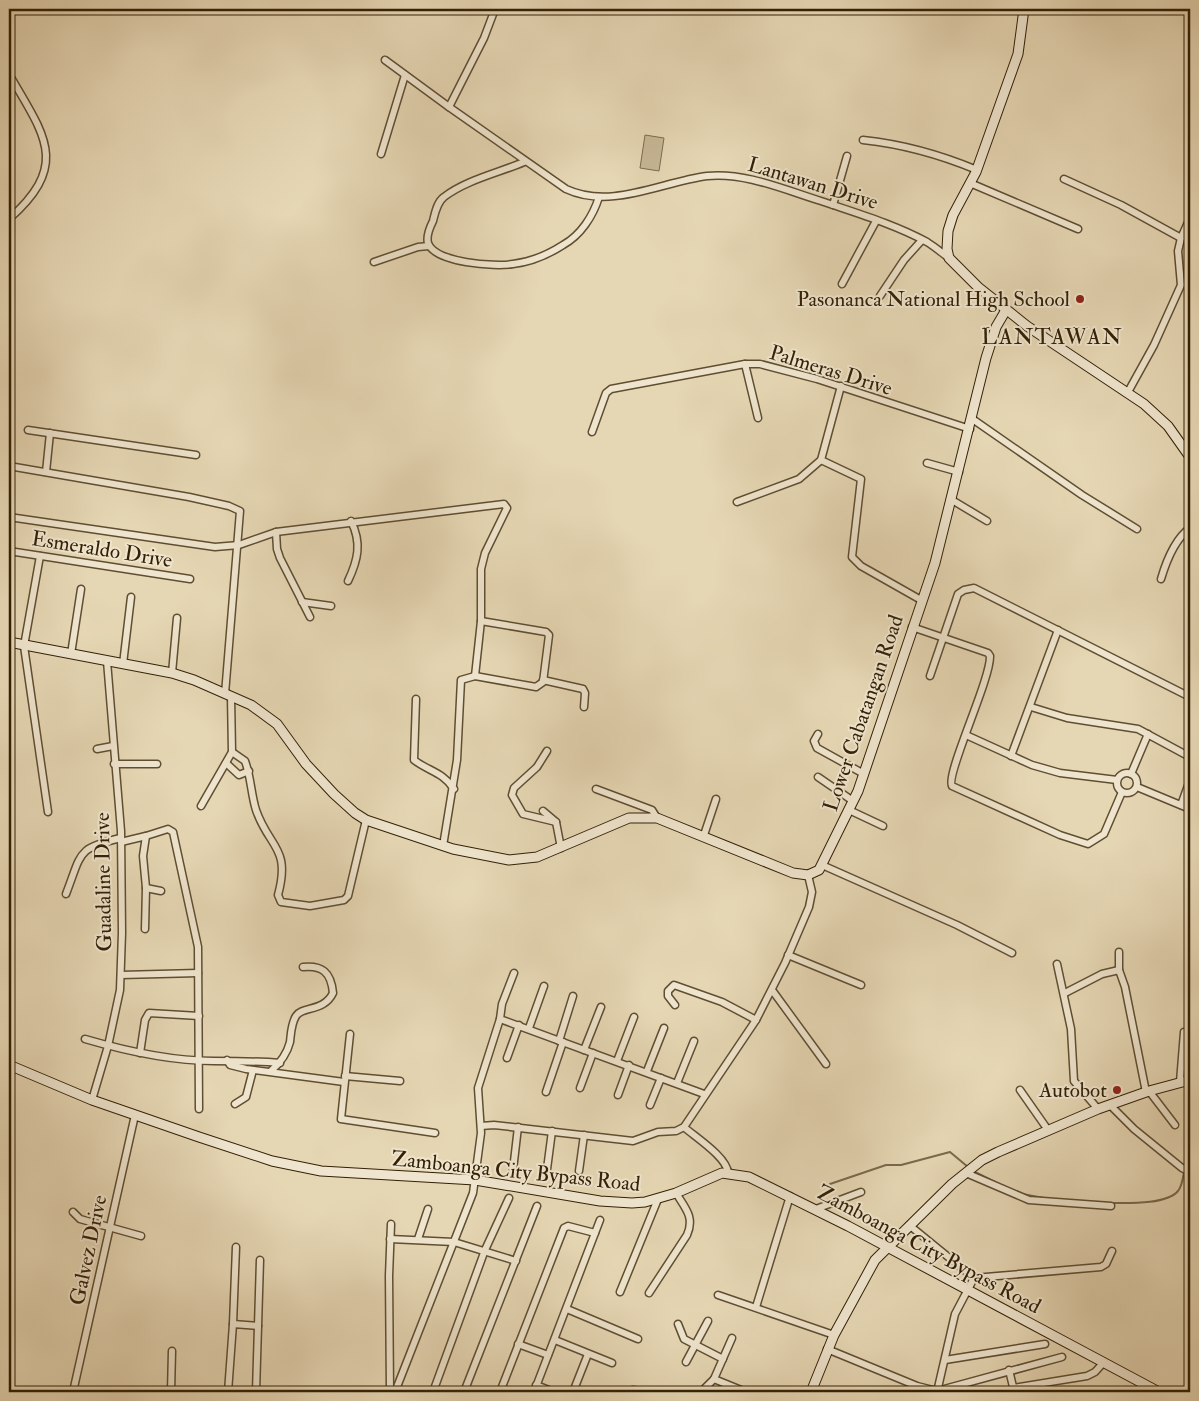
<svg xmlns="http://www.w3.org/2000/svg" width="1199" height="1401" font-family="'IM FELL Double Pica',serif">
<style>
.green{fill:#c7b896;stroke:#7c6c4e}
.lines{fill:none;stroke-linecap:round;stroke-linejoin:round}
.stream{stroke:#79694b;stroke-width:2}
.street-casing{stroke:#5f4e32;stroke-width:9}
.secondary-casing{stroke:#322006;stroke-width:11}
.street{stroke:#efe5ce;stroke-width:6}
.secondary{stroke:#efe5ce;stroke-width:9}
.poi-dot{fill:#8f2418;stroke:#efe5ce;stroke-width:2}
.labels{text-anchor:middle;stroke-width:4;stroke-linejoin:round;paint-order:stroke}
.street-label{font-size:21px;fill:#322006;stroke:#efe5ce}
.poi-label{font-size:21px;fill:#322006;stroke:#efe5ce;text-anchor:end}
.neighbourhood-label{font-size:22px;letter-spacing:1px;fill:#322006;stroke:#efe5ce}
</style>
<rect width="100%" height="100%" fill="#e6d7b4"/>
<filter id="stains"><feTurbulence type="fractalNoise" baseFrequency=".004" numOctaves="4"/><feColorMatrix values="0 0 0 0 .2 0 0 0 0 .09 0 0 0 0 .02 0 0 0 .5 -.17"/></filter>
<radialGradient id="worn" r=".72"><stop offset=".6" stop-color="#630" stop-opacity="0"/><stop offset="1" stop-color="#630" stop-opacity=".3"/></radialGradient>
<polygon class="green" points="645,135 664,138 659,171 640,168"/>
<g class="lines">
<g class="stream">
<polyline points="1185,1162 1190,1146"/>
<polyline points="975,1172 995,1182"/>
<polyline points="830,1184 886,1165 901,1165 950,1152 968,1167"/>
<polyline points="1022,1194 1044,1198"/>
<path d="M 1109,1203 C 1127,1203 1166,1205 1178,1191 C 1182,1186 1183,1178 1184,1172"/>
</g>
<defs>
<g id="street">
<path d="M 495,9 L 484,38 L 449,107 L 566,189 C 611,210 661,182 707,176 C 745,172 785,190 821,201 C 856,213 894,224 927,242 C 935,247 942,253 949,258"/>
<polyline points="385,60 449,107"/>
<path d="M 9,74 C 44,135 71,164 9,219"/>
<path d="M 863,140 C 901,144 941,155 977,170"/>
<polyline points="381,154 405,75"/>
<path d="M 524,162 C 498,173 466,180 444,197 C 437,202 435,213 433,221 C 430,227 426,236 428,243 C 435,263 495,267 513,264 C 530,262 549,254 563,245 C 581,235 593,216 599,197"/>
<polyline points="1064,179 1121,205 1181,238"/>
<polyline points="970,183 1078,229"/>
<polyline points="833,205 847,156"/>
<polyline points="374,262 418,247 429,246"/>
<polyline points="842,284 876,221"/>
<polyline points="880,296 904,260 922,240"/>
<polyline points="745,364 758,418"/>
<polyline points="841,386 821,460 861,479 852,557 861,566 921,600"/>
<polyline points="1128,392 1154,345 1181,285 1178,251 1181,238 1190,218"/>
<polyline points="971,418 1082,495 1137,529"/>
<polyline points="28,430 196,455"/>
<polyline points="592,432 606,393 611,389 745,364 760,364 817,379 970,429"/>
<polyline points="927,463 959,472"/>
<polyline points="9,466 189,497 229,506 240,511 225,694"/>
<polyline points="46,472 50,433"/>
<polyline points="952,500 987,521"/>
<polyline points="737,502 799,479 821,460"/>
<polyline points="9,517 215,547 239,545 276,532 504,504 507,508 485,553 481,569 481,621 475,676"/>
<polyline points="276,532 277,549 280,558 310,617"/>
<polyline points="9,551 190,579"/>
<polyline points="40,556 24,646 48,812"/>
<path d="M 1161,579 C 1166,562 1175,539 1190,528"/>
<path d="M 348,581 C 358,560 362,543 351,521"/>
<polyline points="302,602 331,606"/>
<path d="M 912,627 L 988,653 L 990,656 C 991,679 945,775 952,786 L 1060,835 L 1088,844 L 1104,834 L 1122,792"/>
<polyline points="71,654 81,589"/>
<polyline points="123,664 131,597"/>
<polyline points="172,673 177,618"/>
<polyline points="930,676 958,594 964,590 974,588 1190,697"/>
<polyline points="543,680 583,689 585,693 584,707"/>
<path d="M 416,699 L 414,760 C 428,771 443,772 454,789"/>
<polyline points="1031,707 1067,718 1138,729 1190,757"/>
<polyline points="818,734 814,741 817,748 864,774"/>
<polyline points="966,735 1032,765 1060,773 1117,780"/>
<polyline points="97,749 113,746"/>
<polyline points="547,751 537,767 514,788 512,795 523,814 556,822"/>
<path d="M 232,752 L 245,761 C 251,777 251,794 256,810 C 269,848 291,847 278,895 L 281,902 L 310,906 L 344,900 L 348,896 L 366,820"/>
<polyline points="1011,756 1058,630"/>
<polyline points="226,763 239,775 249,771"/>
<polyline points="114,764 157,764"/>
<circle cx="1127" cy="783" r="10"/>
<polyline points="1131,774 1148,734"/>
<polyline points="818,777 853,801"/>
<polyline points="1137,787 1190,809"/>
<polyline points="596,789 652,810 657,818"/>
<polyline points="1181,805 1190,780"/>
<polyline points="201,806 232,752 231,696"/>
<polyline points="849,810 883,826"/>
<polyline points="543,811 556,822 561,848"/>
<polyline points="704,835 716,799"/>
<polyline points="146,836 168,829 173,832 198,947 199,1109"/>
<polyline points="121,842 146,836 143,856 146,888 161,891"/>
<polyline points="443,846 457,760 461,680 475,676 536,687 543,682 549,635 546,632 481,621"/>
<polyline points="822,865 957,925 1012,953"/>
<path d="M 66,894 C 82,853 76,848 121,838"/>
<polyline points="145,929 146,888"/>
<polyline points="1119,952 1119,970 1125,987 1146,1092"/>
<polyline points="788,955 861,985"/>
<polyline points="1057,964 1071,1029 1074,1081 1098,1109"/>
<polyline points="514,973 502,1004 500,1019 704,1094"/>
<polyline points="121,975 198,973"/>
<polyline points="772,990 826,1064"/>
<polyline points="1065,993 1102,974 1119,970"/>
<polyline points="675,1005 668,996 668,991 674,985 722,1002 756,1020"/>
<polyline points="529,1028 544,986"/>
<polyline points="350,1034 341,1119 435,1133"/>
<path d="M 85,1039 C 126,1051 171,1061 214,1061 C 236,1061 257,1061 280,1063"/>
<polyline points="559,1041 573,996"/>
<polyline points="584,1050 601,1007"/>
<polyline points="140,1053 145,1020 149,1013 199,1016"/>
<polyline points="507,1058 519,1025"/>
<polyline points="227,1060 230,1065 246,1069 344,1082"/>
<polyline points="617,1061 634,1017"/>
<path d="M 271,1071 C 279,1064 287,1054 290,1042 C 291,1034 291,1024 296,1016 C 302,1006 324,1012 333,993 C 331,972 322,965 303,967"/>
<polyline points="647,1071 664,1028"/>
<polyline points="345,1076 400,1081"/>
<polyline points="1180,1082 1184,1032"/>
<polyline points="677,1083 694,1041"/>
<polyline points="580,1088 593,1053"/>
<polyline points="1020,1090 1048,1130"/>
<polyline points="1149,1091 1175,1125"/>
<polyline points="546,1092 563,1042"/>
<polyline points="618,1095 629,1065"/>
<polyline points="92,1100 108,1046 120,990 122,933 121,831 107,661"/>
<polyline points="235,1104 246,1097 253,1070"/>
<polyline points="650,1105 661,1078"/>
<polyline points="1110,1105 1134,1129 1182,1168 1190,1172"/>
<polyline points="481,1126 494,1125 633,1141 658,1132 676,1131 684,1127 756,1020 785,963 809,907 812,892 808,875"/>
<path d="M 684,1127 C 695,1137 727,1157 728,1173"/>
<polyline points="547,1169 552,1131"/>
<polyline points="513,1170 518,1127"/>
<polyline points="579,1171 584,1135"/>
<polyline points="966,1173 1029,1200 1111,1206"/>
<polyline points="816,1209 861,1192"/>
<polyline points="73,1212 80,1219 141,1236"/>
<polyline points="909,1225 974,1278 1101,1267 1106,1264 1112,1251"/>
<polyline points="390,1239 454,1242 516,1261"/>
<polyline points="418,1239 428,1209"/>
<polyline points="620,1292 658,1199"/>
<path d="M 649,1293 L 687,1235 C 695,1217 685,1208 676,1193"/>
<polyline points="718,1295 834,1335"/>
<polyline points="756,1307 790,1196"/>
<polyline points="567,1309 638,1339"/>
<polyline points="233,1324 236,1247"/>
<polyline points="678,1324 684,1339 723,1359"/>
<polyline points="555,1340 612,1363"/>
<polyline points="518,1344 548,1355"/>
<polyline points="827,1349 917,1386 937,1391 1062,1357"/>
<polyline points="945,1360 1045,1344"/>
<polyline points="686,1362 708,1321"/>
<polyline points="1009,1370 1014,1391"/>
<polyline points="714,1379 741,1390"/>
<polyline points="536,1385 554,1392"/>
<polyline points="1013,1388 1087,1376 1095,1372 1104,1362"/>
<polyline points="73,1392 135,1115"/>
<polyline points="171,1392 172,1351"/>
<polyline points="228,1392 233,1324 258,1326"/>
<polyline points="256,1392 260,1260"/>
<polyline points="390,1392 389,1276 391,1224"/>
<polyline points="395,1392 473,1193 481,1133 478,1088 500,1019"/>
<polyline points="433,1392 485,1250 509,1198"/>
<polyline points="464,1392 537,1206"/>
<polyline points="500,1392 564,1228 568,1226 595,1233"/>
<polyline points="534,1392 600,1220"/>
<polyline points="573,1392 588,1354"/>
<polyline points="628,1392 633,1390 646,1392"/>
<polyline points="701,1392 714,1379 732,1338"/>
<polyline points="937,1392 955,1314 974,1278"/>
</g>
<g id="secondary">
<polyline points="1024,9 1018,54 976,172 953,215 948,231 947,249 949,258 978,287 1027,326 1144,404 1168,426 1190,457"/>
<polyline points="9,642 172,673 194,680 251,705 277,724 306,764 334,794 355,813 366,820 453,849 509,860 537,857 629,818 657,818 793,873 808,875 819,870 858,791 935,563 986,358 996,327 1006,310"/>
<polyline points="9,1065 92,1100 199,1137 272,1161 321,1171 475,1180 600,1201 632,1203 645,1202 676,1193 722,1173 749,1177 848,1226 1159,1392"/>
<polyline points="811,1392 834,1335 875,1260 952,1184 982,1160 998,1152 1098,1109 1149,1091 1190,1080"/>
</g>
</defs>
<use href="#street" class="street-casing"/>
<use href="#secondary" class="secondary-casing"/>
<use href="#street" class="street"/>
<use href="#secondary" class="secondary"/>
</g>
<g class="poi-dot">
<circle cx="1080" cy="299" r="5"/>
<circle cx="1117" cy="1090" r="5"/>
</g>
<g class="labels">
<g class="street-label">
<text transform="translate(813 183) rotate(17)" y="7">Lantawan Drive</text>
<text transform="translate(831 370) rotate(17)" y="7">Palmeras Drive</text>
<text transform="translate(102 549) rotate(9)" y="7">Esmeraldo Drive</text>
<text transform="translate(863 713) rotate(-71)" y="7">Lower Cabatangan Road</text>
<text transform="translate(103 882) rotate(-91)" y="7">Guadaline Drive</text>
<text transform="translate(516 1171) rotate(6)" y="7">Zamboanga City Bypass Road</text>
<text transform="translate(929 1249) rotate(28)" y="7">Zamboanga City Bypass Road</text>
<text transform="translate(88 1250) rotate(-78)" y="7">Galvez Drive</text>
</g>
<g class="poi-label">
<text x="1070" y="306">Pasonanca National High School</text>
<text x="1107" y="1097">Autobot</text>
</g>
<g class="neighbourhood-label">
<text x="1052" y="344">LANTAWAN</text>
</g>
</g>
<rect width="1199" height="1401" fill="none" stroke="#e6d7b4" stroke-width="30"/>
<rect x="10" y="10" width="1179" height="1381" fill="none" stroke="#322006" stroke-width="2.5"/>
<rect x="15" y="15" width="1169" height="1371" fill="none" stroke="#322006"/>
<rect width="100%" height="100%" filter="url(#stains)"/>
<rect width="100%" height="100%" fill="url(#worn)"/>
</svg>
